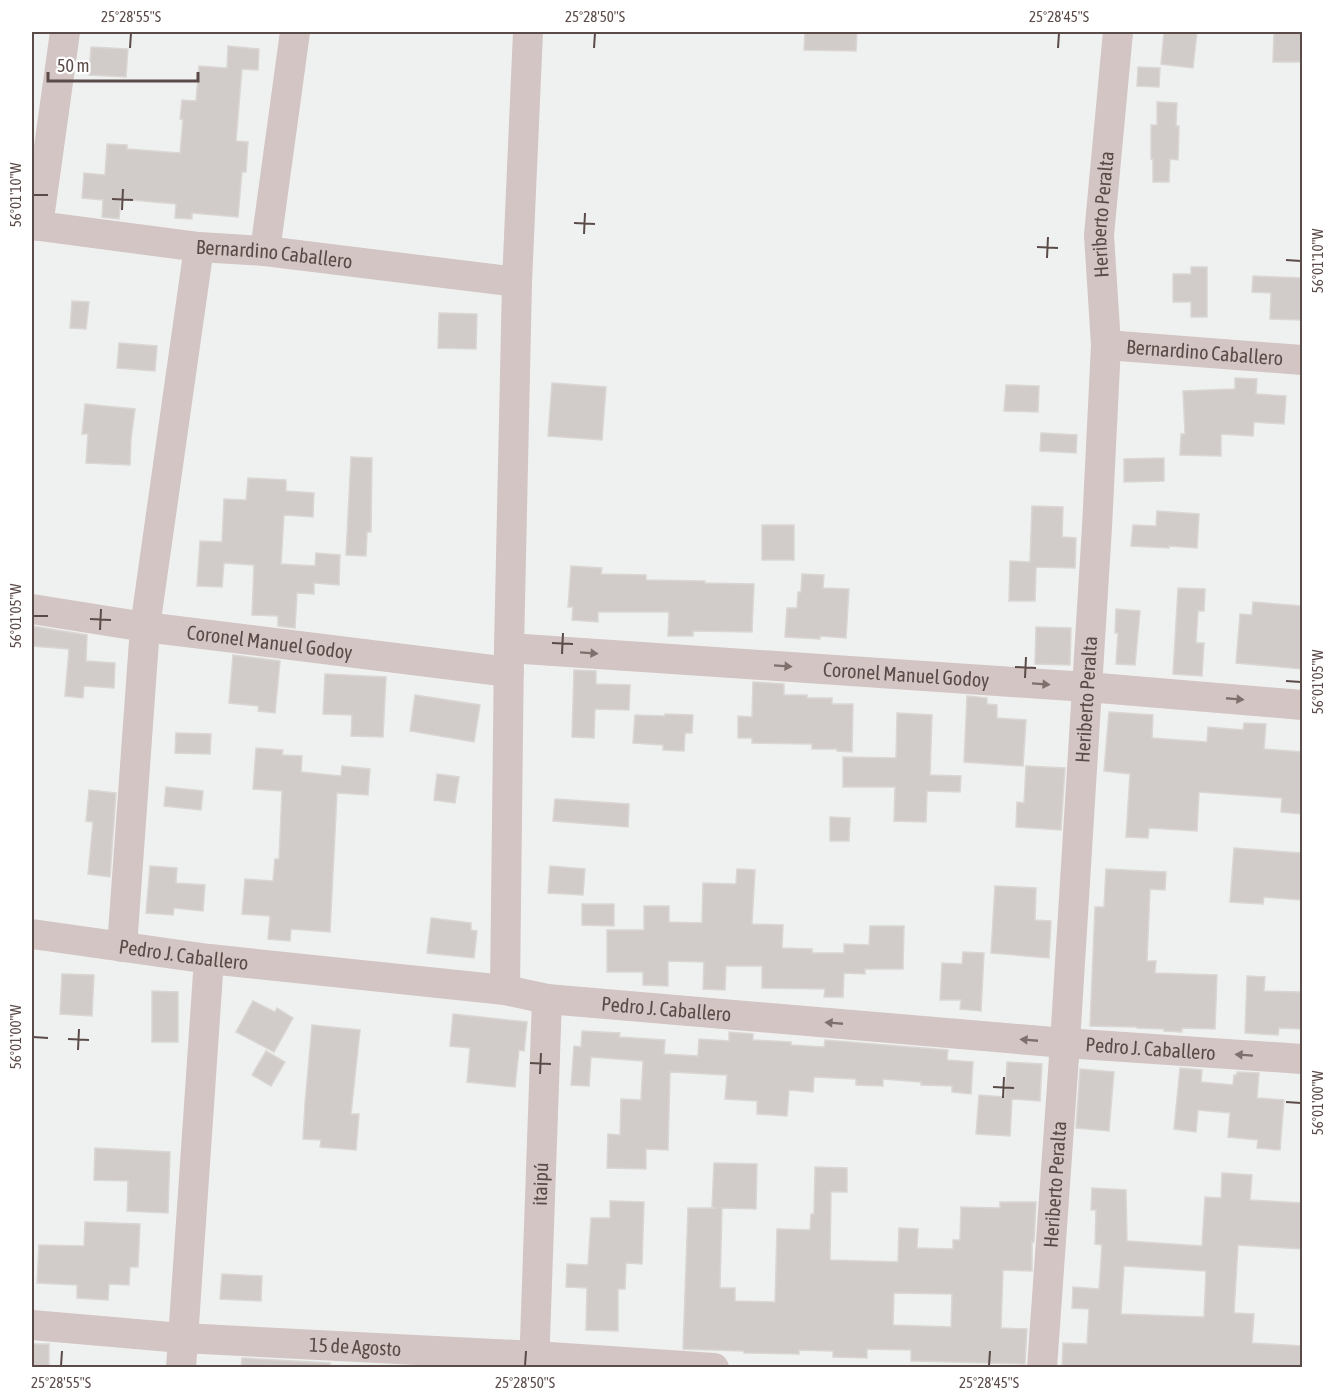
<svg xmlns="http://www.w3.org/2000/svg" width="1334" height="1399" font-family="'Asap Condensed',sans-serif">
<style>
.building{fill:#d1ccc9;stroke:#dad6d3;stroke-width:1.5;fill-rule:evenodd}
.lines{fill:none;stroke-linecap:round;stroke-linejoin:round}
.minor{stroke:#d3c5c3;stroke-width:30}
.oneway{fill:#7f706d}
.ticks{fill:none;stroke:#5b4b48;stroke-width:2}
.labels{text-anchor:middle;stroke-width:6;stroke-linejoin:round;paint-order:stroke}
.street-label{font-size:20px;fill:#5b4b48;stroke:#fff}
.neatline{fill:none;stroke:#5b4b48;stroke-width:2}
.ticks-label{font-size:15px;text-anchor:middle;fill:#5b4b48}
</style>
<rect width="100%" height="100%" fill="#eff1f1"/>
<g class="building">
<polygon points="805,32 857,32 856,51 804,50"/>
<polygon points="1164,32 1197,32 1193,68 1161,64"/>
<polygon points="1274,32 1302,32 1302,62 1273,62"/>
<polygon points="228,46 259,49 258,70 242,69 236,141 248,142 246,172 242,172 238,217 192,213 192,219 175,218 176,204 121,199 119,219 102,217 103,200 82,198 84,173 105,175 107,144 127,145 127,149 180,153 183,120 180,119 182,100 196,101 199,66 227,68"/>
<polygon points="91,47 128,49 126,77 89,75"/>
<polygon points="1138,67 1160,68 1159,87 1137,86"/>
<polygon points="1157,102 1177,103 1176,126 1179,126 1178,160 1170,159 1169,182 1153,182 1153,159 1151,159 1151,125 1157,125"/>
<polygon points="1191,267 1207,267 1207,317 1191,317 1191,302 1173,302 1173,274 1191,274"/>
<polygon points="1253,276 1302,278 1302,320 1270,319 1271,293 1252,292"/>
<polygon points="72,301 89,302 86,329 70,328"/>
<polygon points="439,313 477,314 476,349 438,348"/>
<polygon points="119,343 157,346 155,371 117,368"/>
<polygon points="1235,378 1257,379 1256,394 1286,396 1284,424 1254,422 1253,436 1221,434 1221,456 1180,455 1181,434 1185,434 1183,391 1235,389"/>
<polygon points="552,383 606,387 602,440 548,436"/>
<polygon points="1006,385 1039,386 1038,412 1004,411"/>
<polygon points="85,404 135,409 131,439 130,465 86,463 88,434 82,434"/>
<polygon points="1041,433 1077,435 1076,453 1040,451"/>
<polygon points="351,457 372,458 371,532 367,532 366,556 346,555"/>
<polygon points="1164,458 1164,481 1124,482 1124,459"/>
<polygon points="248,478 286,480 286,491 314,493 313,517 284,515 281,564 315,566 316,553 340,555 339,585 314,583 314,594 297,593 295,628 278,626 278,616 252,615 254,565 224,563 222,587 197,586 200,541 222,542 224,499 246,500"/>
<polygon points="1032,506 1063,507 1062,537 1076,538 1075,568 1036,567 1035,601 1009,601 1010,561 1030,562"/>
<polygon points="1157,511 1199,514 1197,548 1169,546 1169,548 1131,546 1133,525 1156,526"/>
<rect x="762" y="525" width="32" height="35"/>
<polygon points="571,566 602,568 601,574 646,575 646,580 705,581 705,583 754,584 752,632 693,631 693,636 668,636 669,612 598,612 598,622 572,620 573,607 568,607"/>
<polygon points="802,574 824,575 823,588 849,589 846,638 820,636 820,639 785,637 787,608 797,608 798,592 801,592"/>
<polygon points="1178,588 1205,589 1204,611 1198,611 1196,643 1204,643 1202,676 1173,674"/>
<polygon points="1253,602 1302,606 1302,669 1236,663 1240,614 1252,615"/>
<polygon points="1116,609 1140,611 1135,665 1116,664 1118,633 1115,633"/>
<polygon points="32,626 87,635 86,661 115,663 114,688 84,686 83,698 65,696 69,649 32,646"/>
<polygon points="1036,627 1071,628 1070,665 1035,664"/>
<polygon points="233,655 280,661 275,713 258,711 259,706 229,703"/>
<polygon points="574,670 596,671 596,684 630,685 629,710 595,709 594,738 572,737"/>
<polygon points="325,674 386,677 383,737 351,736 352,715 323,714"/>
<polygon points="753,682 784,684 784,695 807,695 807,698 832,698 832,704 853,704 852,752 837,751 837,749 812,749 812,744 752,743 752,738 738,738 738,716 752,717"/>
<polygon points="415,695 480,705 474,742 410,731"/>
<polygon points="967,696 987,698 987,704 997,705 997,718 1026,720 1023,766 964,762"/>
<polygon points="1109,712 1153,715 1152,738 1207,742 1208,727 1243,730 1244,723 1266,724 1264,749 1302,752 1302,814 1281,812 1282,798 1199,792 1197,831 1149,828 1148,838 1126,837 1130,774 1104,771"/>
<polygon points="897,713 932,715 930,775 961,776 960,792 927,791 926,822 894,821 895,787 843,787 843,757 896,758"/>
<polygon points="665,714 693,715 692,733 685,733 684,751 663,750 663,745 633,743 635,715 665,716"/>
<polygon points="176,733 211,734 210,754 175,753"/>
<polygon points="256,748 283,750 282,755 302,756 301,772 341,776 342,766 370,769 368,795 337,793 330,932 291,929 290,941 268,939 270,916 242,914 245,879 273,881 275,859 279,859 282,791 253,789"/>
<polygon points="1026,766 1065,768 1061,830 1016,827 1017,802 1024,803"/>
<polygon points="437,774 459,777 455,803 434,800"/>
<polygon points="166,787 203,791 201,810 164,806"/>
<polygon points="89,790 116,793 110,877 88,874 93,822 86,821"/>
<polygon points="555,799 629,804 628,827 553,821"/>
<polygon points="830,817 850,818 849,841 830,841"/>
<polygon points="1234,848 1302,853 1302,900 1264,897 1263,904 1230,902"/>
<polygon points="150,866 177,868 176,883 205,885 203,911 174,908 173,915 146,913"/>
<polygon points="550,866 585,869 583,895 548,893"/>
<polygon points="737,869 755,870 752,924 783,925 782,948 812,949 812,953 844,953 844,944 869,945 870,926 904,926 903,969 865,969 865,974 844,973 843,997 824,997 825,989 762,988 762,966 726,966 725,990 703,989 704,962 668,961 668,986 643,985 643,972 607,972 607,930 644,930 644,906 669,906 669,922 702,923 703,883 736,884"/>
<polygon points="1106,869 1166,872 1165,890 1150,889 1147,961 1156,961 1155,973 1217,975 1215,1029 1182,1028 1182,1032 1164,1031 1164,1029 1137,1028 1137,1027 1090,1026 1095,907 1104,907"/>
<polygon points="995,886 1036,888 1035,920 1051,921 1049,958 991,953"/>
<polygon points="582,904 614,904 614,926 582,925"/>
<polygon points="431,918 471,923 471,930 477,931 474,958 427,953"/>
<polygon points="963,952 984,953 981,1011 960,1009 961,1000 940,1000 942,963 962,964"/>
<polygon points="62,974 94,975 92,1016 60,1014"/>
<polygon points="1247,976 1265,977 1264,991 1302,992 1302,1029 1279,1028 1278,1035 1245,1033"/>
<polygon points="152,991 178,992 178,1042 152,1042"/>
<polygon points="253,1001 275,1012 277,1008 293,1018 274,1052 236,1032"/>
<polygon points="453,1014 527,1022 524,1051 519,1050 515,1087 467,1082 470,1048 450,1046"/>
<polygon points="312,1025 360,1030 351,1114 359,1114 356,1150 320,1147 321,1140 303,1139 305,1104"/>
<polygon points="582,1031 620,1033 619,1037 665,1040 664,1054 698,1056 699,1039 729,1041 729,1032 753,1034 753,1040 791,1042 791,1045 824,1047 825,1040 948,1050 947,1060 973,1062 971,1094 952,1092 952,1086 921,1085 921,1082 883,1079 883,1086 856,1085 856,1079 814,1077 813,1092 789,1090 787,1116 757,1114 757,1101 725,1099 727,1075 670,1072 668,1150 646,1149 646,1169 607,1168 608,1134 620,1135 621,1099 641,1100 643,1061 591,1057 589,1086 571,1085 574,1046 581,1047"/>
<polygon points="266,1051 285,1062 271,1086 252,1075"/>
<polygon points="1007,1062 1042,1064 1040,1101 1012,1099 1010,1136 976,1134 979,1095 1005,1097"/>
<polygon points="1180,1068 1202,1070 1201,1082 1233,1085 1234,1075 1237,1075 1237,1072 1259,1073 1257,1098 1284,1100 1280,1150 1257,1148 1258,1140 1228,1137 1230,1113 1198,1110 1196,1132 1174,1129"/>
<polygon points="1080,1069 1114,1072 1109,1131 1076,1128"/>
<polygon points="95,1148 170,1152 168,1213 127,1211 128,1181 94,1180"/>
<path d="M 714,1163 L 757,1164 L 756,1209 L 722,1208 L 720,1288 L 735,1288 L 735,1301 L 775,1302 L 777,1229 L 810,1230 L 811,1214 L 814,1214 L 815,1167 L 847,1168 L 847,1192 L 831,1192 L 830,1260 L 898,1262 L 899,1228 L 918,1229 L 917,1248 L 953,1249 L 953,1240 L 960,1240 L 961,1207 L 1000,1208 L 1000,1202 L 1036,1202 L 1034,1242 L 1032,1242 L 1032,1271 L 1003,1270 L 1001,1328 L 1027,1329 L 1025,1364 L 911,1361 L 911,1350 L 867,1349 L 867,1358 L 833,1357 L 833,1351 L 799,1350 L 799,1354 L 744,1353 L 744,1351 L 683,1349 L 688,1208 L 716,1208 L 712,1208 ZM 894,1293 L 952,1294 L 951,1327 L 893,1325 Z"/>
<path d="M 1222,1173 L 1252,1175 L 1250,1200 L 1302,1203 L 1302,1249 L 1238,1245 L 1234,1313 L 1254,1314 L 1252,1343 L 1302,1346 L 1302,1368 L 1062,1368 L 1063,1343 L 1087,1344 L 1089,1309 L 1072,1308 L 1073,1287 L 1099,1289 L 1102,1245 L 1095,1244 L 1096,1210 L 1091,1210 L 1092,1188 L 1126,1190 L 1127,1241 L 1202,1246 L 1205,1197 L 1221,1198 ZM 1124,1266 L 1206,1271 L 1204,1317 L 1121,1314 Z"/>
<polygon points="610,1201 644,1202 642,1264 626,1263 625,1289 618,1289 618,1331 586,1330 587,1288 566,1287 567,1264 588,1265 591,1218 610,1218"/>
<polygon points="85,1222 140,1224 138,1267 130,1267 129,1285 109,1284 108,1300 77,1298 77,1285 37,1283 39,1245 84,1246"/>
<polygon points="222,1274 262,1276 261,1301 220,1299"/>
<rect x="32" y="1344" width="17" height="24"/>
<polygon points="242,1358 330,1363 330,1368 241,1368"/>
</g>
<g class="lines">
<g class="minor">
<path id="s1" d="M 32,225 L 199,247 L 265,251 L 517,282"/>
<polyline points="38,226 65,32"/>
<polyline points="265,251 295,32"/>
<path id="s2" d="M 1106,345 L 1302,360"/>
<path id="s3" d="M 32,609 L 145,627 L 509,672"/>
<path id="s4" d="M 509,648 L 1087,687 L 1302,705"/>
<path id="s5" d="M 32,934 L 209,959 L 505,990 L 547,999 L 1065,1043 L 1302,1059"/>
<polyline points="122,947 145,627 199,247"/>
<polyline points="505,990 509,648 517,282 528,32"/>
<path id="s6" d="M 32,1325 L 182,1338 L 535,1356 L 714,1368"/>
<polyline points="181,1368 209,959"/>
<path id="s7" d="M 534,1368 L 547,999"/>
<path id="s8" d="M 1042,1368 L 1065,1043 L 1097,527 L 1106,345 L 1099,235 L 1118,32"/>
</g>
</g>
<defs><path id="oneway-solid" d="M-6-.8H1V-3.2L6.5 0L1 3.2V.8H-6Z" transform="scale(1.5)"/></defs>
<g class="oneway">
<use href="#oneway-solid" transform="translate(589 653) rotate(4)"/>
<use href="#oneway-solid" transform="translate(783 666) rotate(4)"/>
<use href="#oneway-solid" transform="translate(1041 684) rotate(4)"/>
<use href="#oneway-solid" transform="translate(1235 699) rotate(5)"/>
<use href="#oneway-solid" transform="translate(834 1023) rotate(-175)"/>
<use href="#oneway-solid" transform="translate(1029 1040) rotate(-175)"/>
<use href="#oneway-solid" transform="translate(1244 1055) rotate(-176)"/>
</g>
<path class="ticks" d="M 130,48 L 131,33M 594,48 L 595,33M 1058,48 L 1059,33M 33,195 L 48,195M 112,199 L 133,200M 122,210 L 123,189M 574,223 L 595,224M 584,234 L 585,213M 1037,247 L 1058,248M 1047,258 L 1048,237M 1286,260 L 1301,261M 33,616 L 48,616M 90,619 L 111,620M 100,630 L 101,609M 552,643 L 573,644M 562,654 L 563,633M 1015,667 L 1036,668M 1025,678 L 1026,657M 1286,681 L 1301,682M 33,1037 L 48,1038M 68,1039 L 89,1040M 78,1050 L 79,1029M 530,1063 L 551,1064M 540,1074 L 541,1053M 993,1087 L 1014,1088M 1003,1098 L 1004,1077M 1286,1102 L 1301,1103M 61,1366 L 62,1351M 525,1366 L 526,1351M 989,1366 L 990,1351"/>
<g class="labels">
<g class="street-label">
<text dy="7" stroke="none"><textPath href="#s8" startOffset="1156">Heriberto Peralta</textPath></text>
<text dy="7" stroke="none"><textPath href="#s1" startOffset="244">Bernardino Caballero</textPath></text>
<text dy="7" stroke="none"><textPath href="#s2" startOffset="99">Bernardino Caballero</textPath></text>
<text dy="7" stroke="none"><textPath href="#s3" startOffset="240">Coronel Manuel Godoy</textPath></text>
<text dy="7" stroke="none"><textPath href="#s4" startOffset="398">Coronel Manuel Godoy</textPath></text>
<text dy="7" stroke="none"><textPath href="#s8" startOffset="670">Heriberto Peralta</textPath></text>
<text dy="7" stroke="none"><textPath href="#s5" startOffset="153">Pedro J. Caballero</textPath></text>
<text dy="7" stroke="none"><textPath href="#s5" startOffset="639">Pedro J. Caballero</textPath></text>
<text dy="7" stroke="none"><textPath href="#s5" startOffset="1125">Pedro J. Caballero</textPath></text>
<text dy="7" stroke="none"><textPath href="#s7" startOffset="184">itaipú</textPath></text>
<text dy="7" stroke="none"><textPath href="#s8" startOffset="184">Heriberto Peralta</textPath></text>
<text dy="7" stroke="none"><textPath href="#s6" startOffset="324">15 de Agosto</textPath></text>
</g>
</g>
<rect width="1334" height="1399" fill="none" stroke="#ffffff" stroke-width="66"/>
<path d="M48 72v9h150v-9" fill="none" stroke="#5b4b48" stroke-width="3"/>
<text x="57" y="72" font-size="18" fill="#5b4b48" stroke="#ffffff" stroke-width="4.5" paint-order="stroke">50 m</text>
<rect x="33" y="33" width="1268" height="1333" class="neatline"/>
<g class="ticks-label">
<text x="131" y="22">25°28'55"S</text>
<text x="595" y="22">25°28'50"S</text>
<text x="1059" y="22">25°28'45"S</text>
<text transform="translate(16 195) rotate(-90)" y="5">56°01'10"W</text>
<text transform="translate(1318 261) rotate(-90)" y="5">56°01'10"W</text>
<text transform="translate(16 616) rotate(-90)" y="5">56°01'05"W</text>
<text transform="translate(1318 682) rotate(-90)" y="5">56°01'05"W</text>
<text transform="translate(16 1037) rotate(-90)" y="5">56°01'00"W</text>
<text transform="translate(1318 1103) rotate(-90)" y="5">56°01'00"W</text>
<text x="61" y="1388">25°28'55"S</text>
<text x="525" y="1388">25°28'50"S</text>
<text x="989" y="1388">25°28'45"S</text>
</g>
</svg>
